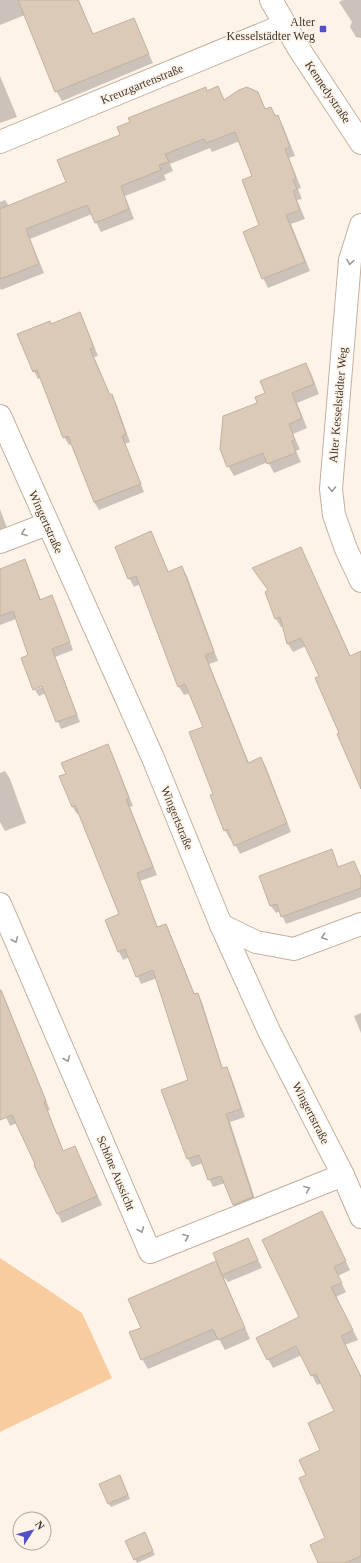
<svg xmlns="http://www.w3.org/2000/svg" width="361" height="1563" font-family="Georgia,serif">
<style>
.green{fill:#f8cc9e}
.shadow{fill:#0003}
.building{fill:#dccab8;stroke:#c3b19f}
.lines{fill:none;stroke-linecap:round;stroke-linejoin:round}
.street-casing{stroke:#c2b19f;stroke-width:24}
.secondary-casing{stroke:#c2b19f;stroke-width:24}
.street{stroke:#fff;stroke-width:22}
.secondary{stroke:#fff;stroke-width:22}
.oneway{stroke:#9e9b97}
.poi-dot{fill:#5150c7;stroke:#fef3e8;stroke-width:1.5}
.labels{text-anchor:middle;stroke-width:3.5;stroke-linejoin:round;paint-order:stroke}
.poi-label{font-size:12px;fill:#3e372f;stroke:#fef3e8;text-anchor:end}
.street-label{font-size:12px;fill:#3e372f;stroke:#fef3e8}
</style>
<rect width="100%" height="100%" fill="#fef3e8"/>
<polygon class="green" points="0,1258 53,1293 82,1313 112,1378 0,1432"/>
<g class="shadow">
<polygon points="0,0 79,0 93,35 133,19 153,63 62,101 56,91 25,15 0,25"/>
<polygon points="343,0 361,0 361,38 356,37 350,27 352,22 339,2"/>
<polygon points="0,76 17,117 0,123"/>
<polygon points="206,88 208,92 218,88 225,101 258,93 266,110 271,108 283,126 295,156 289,158 301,188 298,189 302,199 297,200 305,219 291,224 310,271 268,288 263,278 260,226 254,176 240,141 212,152 210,148 170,164 173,171 164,175 166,180 125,196 134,219 101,232 92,214 30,239 44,273 1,290 0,288 0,202 5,200 9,206 67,183 121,136 132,122"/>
<polygon points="80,313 84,321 98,356 94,357 110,396 116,403 130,442 125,444 144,492 99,510 94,502 72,444 69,445 64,437 41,378 38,379 34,371 51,325"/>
<polygon points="306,364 311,373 319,394 297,403 307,428 293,434 300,449 296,451 301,462 274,473 268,462 234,476 228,466 258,403 266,393"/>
<polygon points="0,509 7,528 0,531"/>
<polygon points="151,532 169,573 182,568 187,576 218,661 209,664 249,763 261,758 266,767 291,832 240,854 232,838 230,839 225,830 214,795 204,727 190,693 184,695 179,687 140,584 134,587 129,578"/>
<polygon points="305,557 351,657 361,661 361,779 341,733 321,677 306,646 293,652 288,644 283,626 281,627 276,619 266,593"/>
<polygon points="24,560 28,567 41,600 51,597 56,604 73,650 55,657 80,722 61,729 46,693 39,696 35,690 47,685 30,655 16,619 0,625 0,570"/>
<polygon points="108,746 112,753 133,806 130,807 157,875 140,881 158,928 166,925 170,933 195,995 198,994 202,1002 223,1069 226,1068 231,1076 245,1117 230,1122 257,1205 238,1213 225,1183 213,1187 209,1179 203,1163 192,1167 188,1159 162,1090 189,1081 157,978 141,984 129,957 123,960 119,952 106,920 120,915 79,813 77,814 72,806 67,774"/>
<polygon points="5,771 10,779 26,823 5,831 0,822 0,773"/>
<polygon points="331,851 339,868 353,862 361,877 361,897 286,924 280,911 276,913 271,906 260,876"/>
<polygon points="0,990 5,999 50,1110 48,1111 64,1152 79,1156 102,1205 62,1223 17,1123 10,1126 0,1104"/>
<polygon points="361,1013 361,1033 354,1016"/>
<polygon points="327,1222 350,1270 338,1276 346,1292 336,1297 358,1340 345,1345 361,1376 361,1563 319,1563 326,1539 307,1475 321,1450 336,1411 322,1383 317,1385 302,1355 273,1368 268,1359 301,1317"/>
<polygon points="248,1239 262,1268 228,1282 225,1278 224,1279 250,1339 225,1350 219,1339 148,1369 142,1359 142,1328 221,1269"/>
<polygon points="122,1480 130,1499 111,1507 108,1503"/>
<polygon points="147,1538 155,1555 137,1563 135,1559"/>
</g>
<g class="building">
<polygon points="18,0 78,0 93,34 134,18 149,54 55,92"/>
<polygon points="218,86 224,100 239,90 247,87 258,92 265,109 271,107 275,116 278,115 290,147 285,149 296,178 293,180 297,189 293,191 300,210 286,215 305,262 262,279 243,232 259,225 242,180 252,176 235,132 206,143 204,139 165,154 169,162 159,165 161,170 121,186 129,209 95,223 87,205 26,229 39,264 0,279 0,209 66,182 57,160 120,135 117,127 130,122 128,118 206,87 207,91"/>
<polygon points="80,312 94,348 90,349 110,395 112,394 126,434 122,436 141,484 94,502 68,436 63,438 37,370 33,372 17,334 50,321 51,324"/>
<polygon points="306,363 314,384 292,393 302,418 289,424 295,440 292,441 296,453 267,464 263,453 227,467 220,449 223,416 257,403 255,397 265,393 260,381"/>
<polygon points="151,531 168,572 182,566 214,652 205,655 248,763 261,757 287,823 234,846 227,829 224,831 210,795 213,794 189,732 203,727 185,684 178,687 176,682 136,576 128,579 115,547"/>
<polygon points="301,547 350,656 361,651 361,789 337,734 339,733 315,678 319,676 301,638 287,644 280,617 275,619 265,592 268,590 252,568"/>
<polygon points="25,559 40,600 52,595 70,642 52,649 77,715 56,722 42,686 33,690 21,658 28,655 13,611 0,616 0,569"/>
<polygon points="108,744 129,798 126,799 153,867 137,873 157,927 166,924 194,994 198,993 222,1068 227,1067 241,1109 226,1114 253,1197 233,1205 221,1176 208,1180 199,1155 187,1159 161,1090 188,1080 153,970 136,977 125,949 118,952 105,920 119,914 75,805 72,807 59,776 66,774 61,763"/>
<polygon points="332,849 338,867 354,861 361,877 361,888 281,917 277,904 270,906 259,876"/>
<polygon points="0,990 1,990 46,1101 44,1102 63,1151 75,1146 97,1196 57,1214 34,1165 35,1164 12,1115 0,1120"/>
<polygon points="322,1211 346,1261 334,1267 342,1283 331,1287 353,1330 341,1336 361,1377 361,1556 345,1563 318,1563 310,1545 325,1538 299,1478 306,1475 299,1460 320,1450 308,1423 334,1411 316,1374 311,1376 296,1346 267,1360 256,1338 299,1317 262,1240"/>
<polygon points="248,1238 258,1260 222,1275 213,1253"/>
<polygon points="216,1261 245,1328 218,1340 213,1329 141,1360 129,1332 141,1328 128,1299"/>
<polygon points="120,1475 128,1495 108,1504 99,1484"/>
<polygon points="145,1532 153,1551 134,1560 125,1541"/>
</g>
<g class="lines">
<defs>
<g id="street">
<polyline points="0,142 284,25"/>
<polyline points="361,225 350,260 331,489 334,515 346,549 361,581"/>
<polyline points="0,416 153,758 221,925 269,1031 343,1175 361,1217"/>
<polyline points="0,542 47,524"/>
<polyline points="0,904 150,1252 343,1175"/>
<polyline points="221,925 256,942 294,949 361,924"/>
</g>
<polyline id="secondary" points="271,0 299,49 361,143"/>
</defs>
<use href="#street" class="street-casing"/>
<use href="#secondary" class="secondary-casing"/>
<use href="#street" class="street"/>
<use href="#secondary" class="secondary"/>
</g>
<defs><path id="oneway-chevron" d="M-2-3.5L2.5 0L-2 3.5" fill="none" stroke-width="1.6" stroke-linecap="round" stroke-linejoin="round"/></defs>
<g class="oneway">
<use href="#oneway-chevron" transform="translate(350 262) rotate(99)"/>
<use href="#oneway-chevron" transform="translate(332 489) rotate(89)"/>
<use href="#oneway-chevron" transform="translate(24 533) rotate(159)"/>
<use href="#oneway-chevron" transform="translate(324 937) rotate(160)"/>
<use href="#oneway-chevron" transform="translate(15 940) rotate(67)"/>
<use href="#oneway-chevron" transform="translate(67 1059) rotate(67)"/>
<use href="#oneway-chevron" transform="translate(307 1189) rotate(-22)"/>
<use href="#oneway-chevron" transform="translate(141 1230) rotate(67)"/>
<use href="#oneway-chevron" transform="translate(186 1237) rotate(-22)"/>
</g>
<rect class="poi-dot" x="319" y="25" width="8" height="8" rx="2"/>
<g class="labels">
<g class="poi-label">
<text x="315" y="26">Alter<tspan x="315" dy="14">Kesselstädter Weg</tspan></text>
</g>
<g class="street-label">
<text transform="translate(142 84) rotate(-22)" y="4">Kreuzgartenstraße</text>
<text transform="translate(328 92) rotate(56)" y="4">Kennedystraße</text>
<text transform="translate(338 405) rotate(-85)" y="4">Alter Kesselstädter Weg</text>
<text transform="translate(46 522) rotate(66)" y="4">Wingertstraße</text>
<text transform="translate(177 818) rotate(68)" y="4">Wingertstraße</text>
<text transform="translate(311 1113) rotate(63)" y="4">Wingertstraße</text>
<text transform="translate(116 1173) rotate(67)" y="4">Schöne Aussicht</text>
</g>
</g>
<g transform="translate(32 1531) rotate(54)"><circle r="19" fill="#fef3e8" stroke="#b1a89e"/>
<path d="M0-3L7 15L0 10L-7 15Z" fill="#5150c7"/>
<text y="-6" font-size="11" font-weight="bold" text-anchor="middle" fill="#3e372f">N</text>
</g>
</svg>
